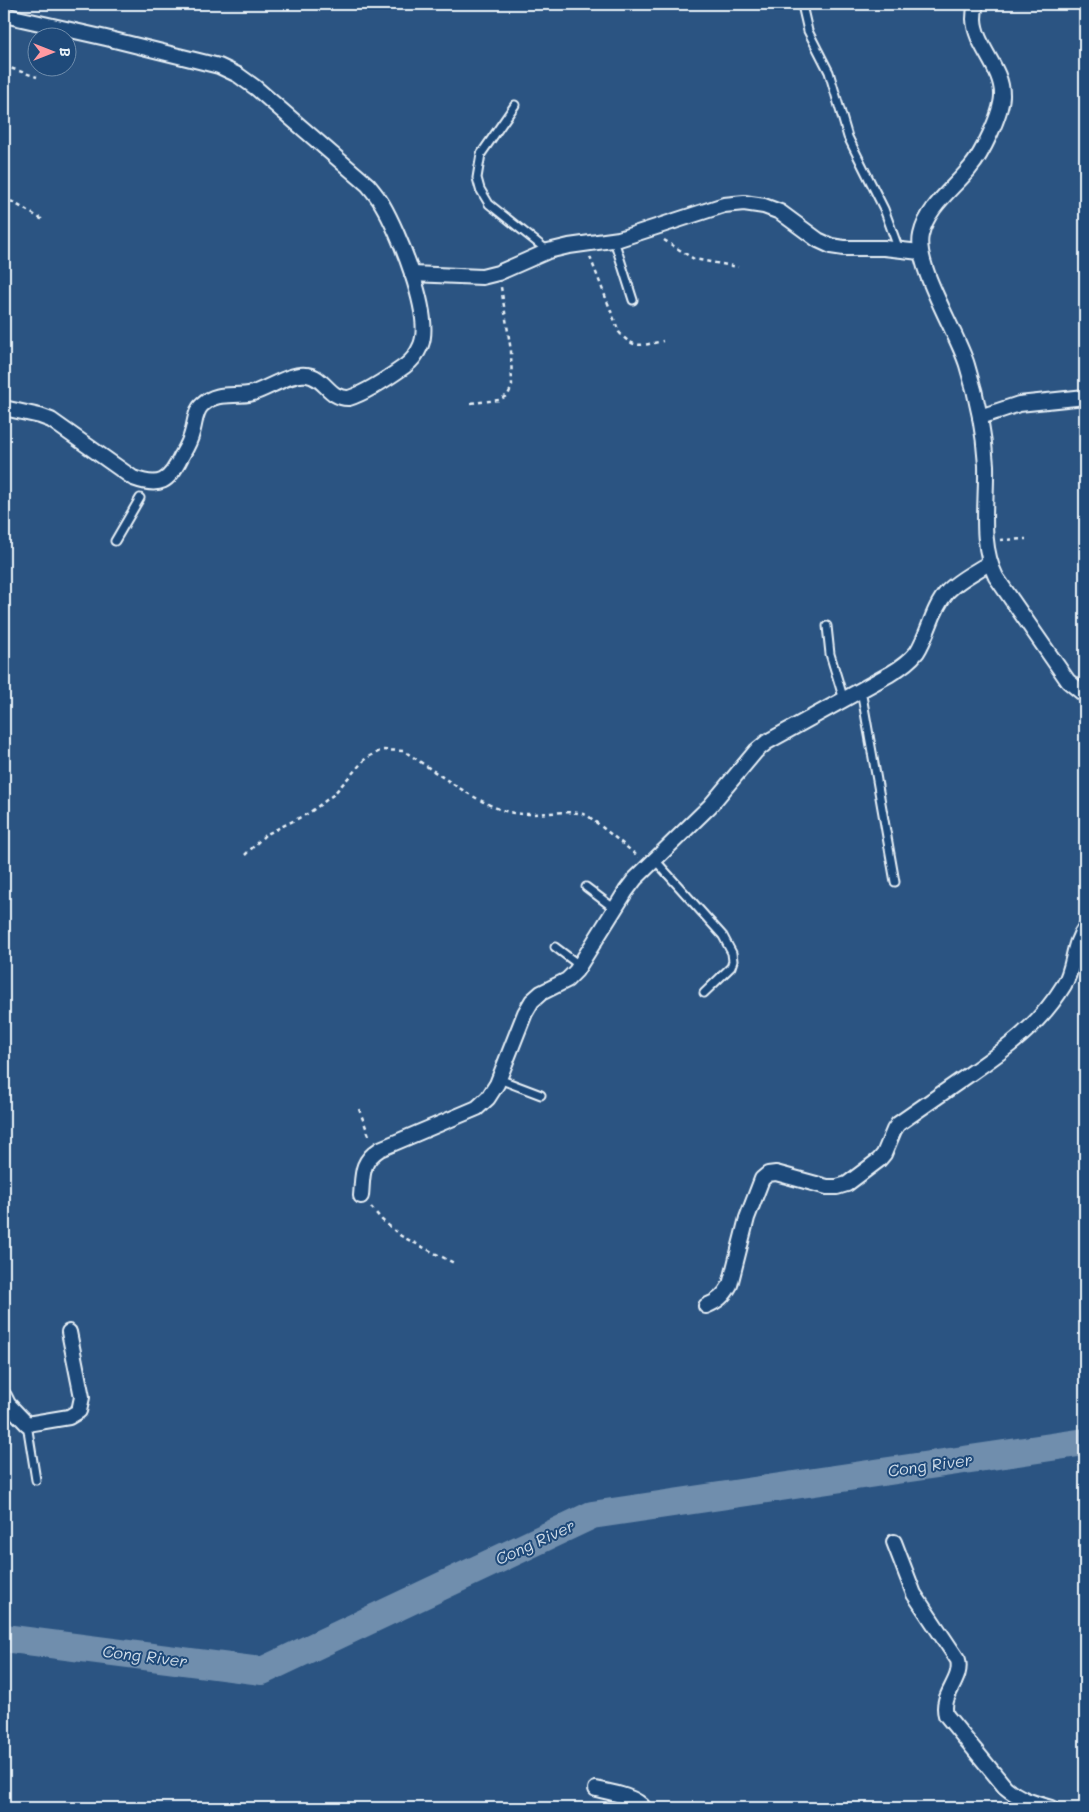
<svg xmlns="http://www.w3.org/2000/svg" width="1089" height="1812" font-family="Mali,sans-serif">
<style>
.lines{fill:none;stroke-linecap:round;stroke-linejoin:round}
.river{stroke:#708ead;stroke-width:28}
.service-casing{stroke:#e8f1f8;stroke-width:11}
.minor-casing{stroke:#e8f1f8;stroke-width:18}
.path{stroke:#e8f1f8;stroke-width:2.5;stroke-dasharray:4 4;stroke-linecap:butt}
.service{stroke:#1f4a7a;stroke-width:7}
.minor{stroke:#1f4a7a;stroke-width:14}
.labels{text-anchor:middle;stroke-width:4;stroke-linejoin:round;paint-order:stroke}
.water-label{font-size:16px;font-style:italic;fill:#d0dde9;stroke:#1f4a7a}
</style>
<rect width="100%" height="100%" fill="#2b5482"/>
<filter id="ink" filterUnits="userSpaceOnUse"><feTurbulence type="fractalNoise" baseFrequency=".02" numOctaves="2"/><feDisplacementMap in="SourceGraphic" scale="10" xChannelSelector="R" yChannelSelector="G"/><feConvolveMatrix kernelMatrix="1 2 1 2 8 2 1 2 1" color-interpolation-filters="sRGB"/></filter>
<g filter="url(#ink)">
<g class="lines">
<polyline class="river" points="4,1638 262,1671 592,1515 1085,1442"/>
<defs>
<g id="service">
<polyline points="802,5 808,31 829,72 848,137 884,209 899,250"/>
<polyline points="515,105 481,154 477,178 480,189 489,204 548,251"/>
<polyline points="614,240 633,300"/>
<polyline points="115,541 140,498"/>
<polyline points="827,626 830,654 844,700"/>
<polyline points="861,690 895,882"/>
<polyline points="655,860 723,936 732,953 733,961 731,967 704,993"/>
<polyline points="586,887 615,909"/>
<polyline points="555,947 579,965"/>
<polyline points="499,1079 541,1095"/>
<polyline points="27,1424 36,1480"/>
</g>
<g id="minor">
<path d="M 976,4 C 975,8 974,14 974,19 C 975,46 1003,68 1002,96 C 1001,115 982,154 970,168 C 953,189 927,207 921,235 C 914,265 957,332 967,365 C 977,397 984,432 986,465 C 987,503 979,543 996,577 L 1068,681 L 1085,695"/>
<path d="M 4,15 L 106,38 L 219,66 L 238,75 L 256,88 L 368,185 C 373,191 378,197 382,204 C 398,231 433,315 421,345 C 418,352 412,361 405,366 C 391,376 365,393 349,398 C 328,399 325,377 307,375 C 292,372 269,388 253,393 C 235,398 218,390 202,405 C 195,411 195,424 192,433 C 190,442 185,450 181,457 C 169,482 160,488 133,478 L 51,420 L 40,416 L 4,408"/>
<polyline points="412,274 482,277 498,273 548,251 569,246 619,239 724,205 744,203 764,206 780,212 818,240 831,246 844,248 884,248 920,252"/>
<polyline points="980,417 1019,404 1085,397"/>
<path d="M 361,1196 C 363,1175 360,1162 380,1149 L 477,1108 L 488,1098 L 497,1084 L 525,1013 L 532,1001 L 541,993 L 567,980 L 576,971 L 626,891 L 635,879 L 710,806 L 756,751 L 767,742 L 890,674 C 900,668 910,661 917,652 C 929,633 932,609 947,592 C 958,580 975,572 989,563"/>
<path d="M 706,1306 C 718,1301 724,1296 730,1285 L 747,1218 L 762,1179 L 768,1174 L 776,1173 L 827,1187 L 837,1187 L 847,1184 L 879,1160 L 884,1154 L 894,1130 L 898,1124 C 921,1108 944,1092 967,1076 C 1006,1049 1039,1026 1064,985 C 1075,967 1072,945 1085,928"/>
<polyline points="4,1396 8,1404 27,1424 69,1417 79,1411 82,1397 69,1332"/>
<path d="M 894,1542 L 914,1594 L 958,1660 C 963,1681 940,1694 946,1715 L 1005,1787 C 1019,1799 1033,1803 1051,1808"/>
<path d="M 596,1789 C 609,1792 636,1796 644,1808"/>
</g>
</defs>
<use href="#service" class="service-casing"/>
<use href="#minor" class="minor-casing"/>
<g class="path">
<polyline points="4,66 37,77"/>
<polyline points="4,197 43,220"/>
<polyline points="664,240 694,259 738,267"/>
<path d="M 590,257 L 619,332 C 633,350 643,345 663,341"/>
<polyline points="471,403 499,400 508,395 512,386 511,351 501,287"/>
<polyline points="1000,540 1026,539"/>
<path d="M 245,855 L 265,835 L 309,813 L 333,795 L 366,758 L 382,750 L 404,751 C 432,769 482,808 514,813 C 538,817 563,808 587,815 L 639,857"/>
<polyline points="359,1109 370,1138"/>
<polyline points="371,1207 382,1220 401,1236 454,1263"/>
</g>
<use href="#service" class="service"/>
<use href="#minor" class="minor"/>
</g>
</g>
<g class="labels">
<g class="water-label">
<text transform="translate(930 1465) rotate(-8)" y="6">Cong River</text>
<text transform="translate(535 1542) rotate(-25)" y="6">Cong River</text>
<text transform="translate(145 1656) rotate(7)" y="6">Cong River</text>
</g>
</g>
<rect width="1089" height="1812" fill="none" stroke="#1f4a7a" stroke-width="20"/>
<rect x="10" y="10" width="1069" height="1792" fill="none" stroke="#e8f1f8" stroke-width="2" filter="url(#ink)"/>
<g transform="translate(52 52) rotate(90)"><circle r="24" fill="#1f4a7a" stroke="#6f8dac"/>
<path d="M0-4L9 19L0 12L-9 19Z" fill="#ff9aa2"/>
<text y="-8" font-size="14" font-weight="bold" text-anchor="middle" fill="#e8f1f8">B</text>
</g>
</svg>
